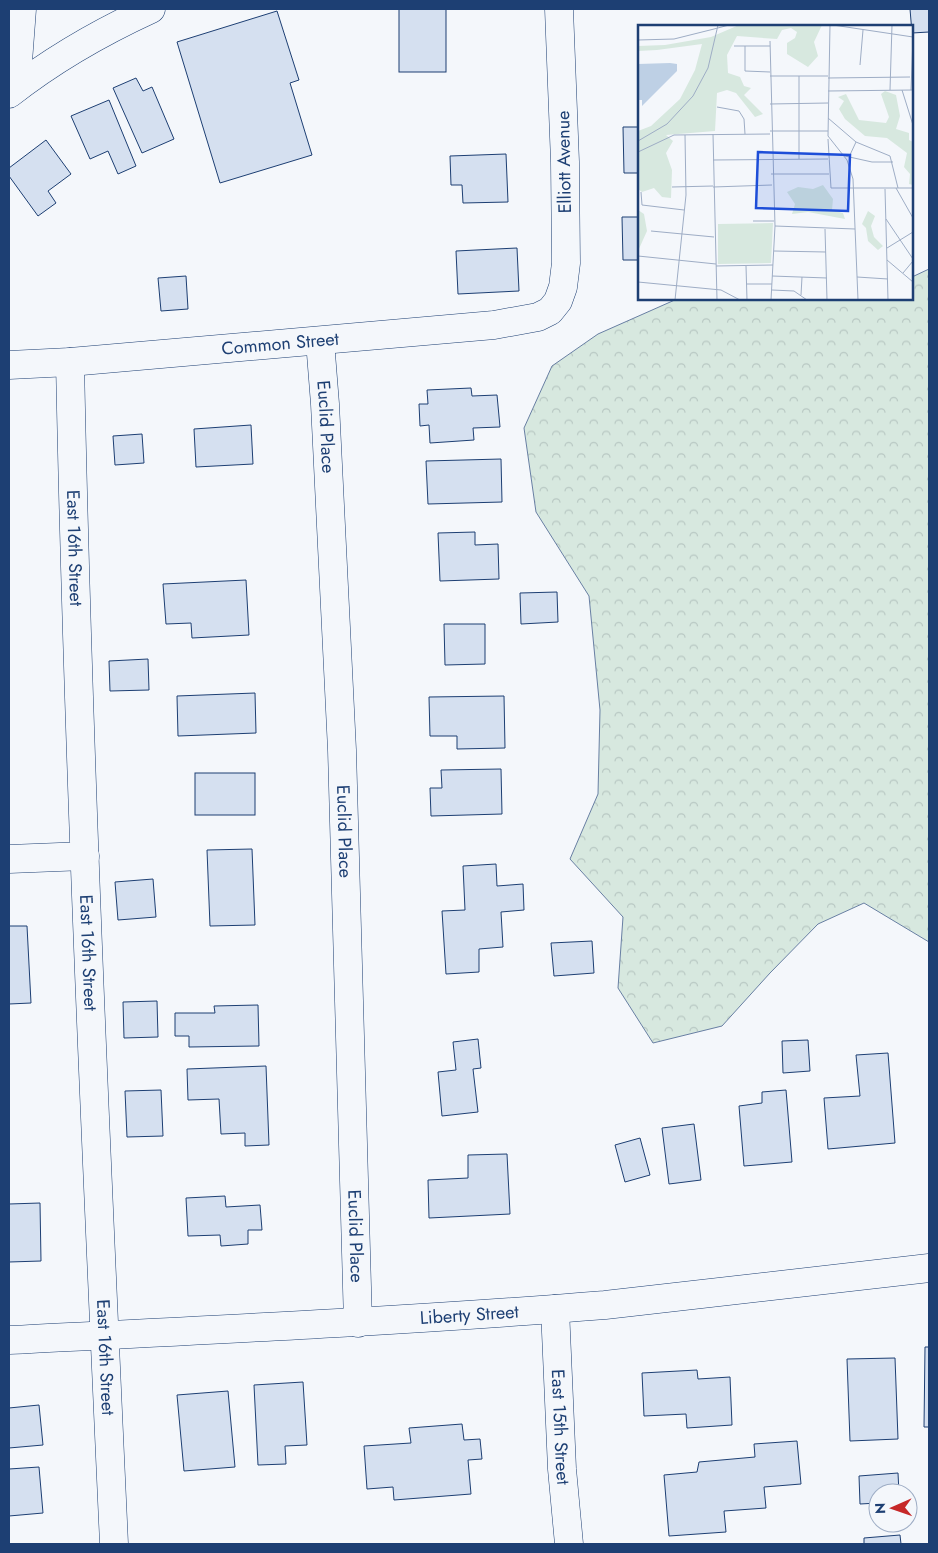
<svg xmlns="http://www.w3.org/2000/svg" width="938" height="1553" font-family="Jost,sans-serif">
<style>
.forest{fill:url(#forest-crowns);stroke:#687fa3}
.building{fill:#d5e0f0;stroke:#1d3f73}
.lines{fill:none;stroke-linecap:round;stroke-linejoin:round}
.street-casing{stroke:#1d3f73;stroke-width:29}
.secondary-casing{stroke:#1d3f73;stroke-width:29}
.street{stroke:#f4f7fb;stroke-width:28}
.secondary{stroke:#f4f7fb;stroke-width:28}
.labels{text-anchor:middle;stroke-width:4;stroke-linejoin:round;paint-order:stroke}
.street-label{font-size:18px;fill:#1d3f73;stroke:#f4f7fb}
.inset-road{fill:none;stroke:#9eadc5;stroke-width:1}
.view{fill:#1d4ed8;fill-opacity:0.15;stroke:#1d4ed8;stroke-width:2.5}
.inset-edge{fill:none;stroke:#1d3f73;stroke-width:2.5}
</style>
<defs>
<pattern id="forest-crowns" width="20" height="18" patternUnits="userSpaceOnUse" patternTransform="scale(1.25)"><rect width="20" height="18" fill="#d7e8df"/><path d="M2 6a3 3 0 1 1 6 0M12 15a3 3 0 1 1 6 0" fill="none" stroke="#b8c8c3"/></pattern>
</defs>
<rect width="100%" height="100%" fill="#f4f7fb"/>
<polygon class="forest" points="929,269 929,942 864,903 818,924 770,973 722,1026 653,1043 618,988 623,917 570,859 598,794 600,710 589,596 536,512 524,428 552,366 598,334 677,299 912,299 912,277"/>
<g class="building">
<rect x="399" y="9" width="47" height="63"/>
<polygon points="910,9 929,9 929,32 912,33"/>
<polygon points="277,11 299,80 290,83 312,155 220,183 177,42"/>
<polygon points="136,78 143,91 152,87 174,139 142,153 113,88"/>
<polygon points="109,100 136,166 118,174 108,151 90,159 71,116"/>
<polygon points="623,127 639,127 639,173 624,173"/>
<polygon points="46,140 71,174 48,191 56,203 38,216 9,176 9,168"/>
<polygon points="506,154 508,202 463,203 462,185 451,185 450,156"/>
<polygon points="622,217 639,217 639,260 623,260"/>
<polygon points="517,248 519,291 458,294 456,251"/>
<polygon points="186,276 188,309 161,311 158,278"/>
<polygon points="471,388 472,396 497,395 500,427 473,428 474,440 430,443 429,425 420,426 419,404 428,404 427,390"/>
<polygon points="251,425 253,464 196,467 194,429"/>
<polygon points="142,434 144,463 115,465 113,436"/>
<polygon points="501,459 502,502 428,504 426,461"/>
<polygon points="475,532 475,545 498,544 499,579 440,581 438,533"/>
<polygon points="246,580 249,635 192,638 191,623 166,624 163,584"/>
<polygon points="557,592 558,622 521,624 520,593"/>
<polygon points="444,624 485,624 485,664 445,665"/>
<polygon points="148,659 149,690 110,691 109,661"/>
<polygon points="255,693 256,733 178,736 177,696"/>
<polygon points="504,696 505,748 457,749 457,736 430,736 429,697"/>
<polygon points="501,769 502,814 431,816 430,788 442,788 441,770"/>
<rect x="195" y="773" width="60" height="42"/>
<polygon points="252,849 255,925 210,926 207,850"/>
<polygon points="496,864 497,886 523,884 524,910 501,912 503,947 479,949 479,972 446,974 442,911 465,910 463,866"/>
<polygon points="153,879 156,917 118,920 115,882"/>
<polygon points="9,926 27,926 31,1003 9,1004"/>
<polygon points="592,941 594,973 554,976 551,943"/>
<polygon points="157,1001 158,1037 124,1038 123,1002"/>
<polygon points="258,1005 259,1046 189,1047 189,1036 175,1036 175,1013 215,1013 214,1006"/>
<polygon points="478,1039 481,1068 473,1069 478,1112 442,1116 438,1072 456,1070 453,1042"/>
<polygon points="808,1040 810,1071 783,1073 782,1041"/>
<polygon points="888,1053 895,1143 828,1149 824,1098 860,1096 856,1055"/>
<polygon points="266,1066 269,1145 245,1146 245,1133 221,1134 219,1099 188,1100 187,1069"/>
<polygon points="161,1090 163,1136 127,1137 125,1091"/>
<polygon points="786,1090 792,1162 744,1166 739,1106 762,1103 762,1092"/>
<polygon points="694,1124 701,1180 669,1184 662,1128"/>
<polygon points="640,1138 650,1175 625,1182 615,1145"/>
<polygon points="507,1154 510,1214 429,1218 428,1180 468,1178 468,1155"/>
<polygon points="225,1196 226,1207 260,1205 262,1230 248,1230 248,1244 221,1246 220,1235 188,1236 186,1198"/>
<polygon points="40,1203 41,1261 9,1262 9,1204"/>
<polygon points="925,1347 929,1347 929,1427 924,1427"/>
<polygon points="895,1358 898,1439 850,1441 847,1359"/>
<polygon points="697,1370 698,1379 730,1377 732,1425 687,1428 686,1414 644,1416 642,1373"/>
<polygon points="303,1382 307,1445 285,1446 286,1464 258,1465 254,1385"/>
<polygon points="228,1391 235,1467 184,1471 177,1395"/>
<polygon points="39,1405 43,1445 9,1448 9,1408"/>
<polygon points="462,1424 464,1440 480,1439 482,1459 468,1460 471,1494 394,1500 393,1487 367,1489 364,1446 411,1443 409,1428"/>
<polygon points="797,1441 801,1484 764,1487 766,1508 724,1511 726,1532 669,1536 664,1475 697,1472 699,1462 755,1457 754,1444"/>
<polygon points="39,1467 43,1513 9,1516 9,1469"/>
<polygon points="898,1473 899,1493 878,1493 878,1503 860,1504 859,1476"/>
<polygon points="900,1535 901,1544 864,1544 864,1538"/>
</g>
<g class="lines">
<defs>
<g id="street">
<polyline points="16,88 22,9"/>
<path id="s1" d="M 320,341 L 325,404 L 342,750 L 358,1323"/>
<path id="s2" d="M 70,362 C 78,756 96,1150 114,1544"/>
<path id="s3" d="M 9,365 L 70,362 L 494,325 L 538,317 L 550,311 L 558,301 L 563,287 L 566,263 L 565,162 L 559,9"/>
<polyline points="9,859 85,856"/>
<path id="s4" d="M 555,1309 L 562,1469 L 569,1544"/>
<path id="s5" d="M 9,1340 C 208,1330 406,1321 605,1305 L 929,1268"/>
</g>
<path id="secondary" d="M 9,94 C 52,60 101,32 151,9"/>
</defs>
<use href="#street" class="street-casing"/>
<use href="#secondary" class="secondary-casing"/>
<use href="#street" class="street"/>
<use href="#secondary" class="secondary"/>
</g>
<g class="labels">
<g class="street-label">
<text transform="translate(564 162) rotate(-91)" y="6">Elliott Avenue</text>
<text dy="6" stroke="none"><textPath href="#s3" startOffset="272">Common Street</textPath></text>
<text dy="6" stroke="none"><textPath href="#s1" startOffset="86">Euclid Place</textPath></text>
<text dy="6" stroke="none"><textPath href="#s2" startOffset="186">East 16th Street</textPath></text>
<text dy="6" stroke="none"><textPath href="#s1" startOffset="491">Euclid Place</textPath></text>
<text dy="6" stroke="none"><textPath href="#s2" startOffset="591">East 16th Street</textPath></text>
<text dy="6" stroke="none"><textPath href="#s1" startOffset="896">Euclid Place</textPath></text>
<text dy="6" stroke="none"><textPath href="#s5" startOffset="461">Liberty Street</textPath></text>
<text dy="6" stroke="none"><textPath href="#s2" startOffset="996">East 16th Street</textPath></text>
<text dy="6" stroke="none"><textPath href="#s4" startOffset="118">East 15th Street</textPath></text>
</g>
</g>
<g transform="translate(638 25)">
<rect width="275" height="275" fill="#f4f7fb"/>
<path d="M 101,0 L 184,0 L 176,17 L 180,31 L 170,42 L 149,29 L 149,18 L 157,13 L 159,7 L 153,3 L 144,5 L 139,14 L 99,11 L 89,30 L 90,48 L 102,52 L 106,61 L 113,63 L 106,70 L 125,89 L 117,92 L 98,68 L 89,65 L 79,68 L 77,106 L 28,110 L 35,116 L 28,128 L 34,145 L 33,173 L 24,172 L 16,163 L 4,167 L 0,164 L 0,106 L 13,101 L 42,74 L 57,45 L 64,19 L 19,25 L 0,26 L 0,21 L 27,20 L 73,12 ZM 247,66 L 258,70 L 262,91 L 258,104 L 271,108 L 271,115 L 275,117 L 275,160 L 271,159 L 272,149 L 266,142 L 269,128 L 249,113 L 227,111 L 207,94 L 201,84 L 206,76 L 200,72 L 208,69 L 221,95 L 248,98 L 251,92 L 243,69 ZM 185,160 L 195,174 L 194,185 L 205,188 L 207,194 L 170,187 L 154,189 L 157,179 L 149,167 L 160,162 L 175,164 ZM 0,185 L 6,189 L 9,206 L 0,226 ZM 230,186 L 237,191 L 233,201 L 236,212 L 245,221 L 240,225 L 230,216 L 228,203 L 224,199 Z" fill="#d7e8df"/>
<path d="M 135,198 L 133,238 L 80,239 L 80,199 Z" fill="#d7e8df"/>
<path d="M 32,38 L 39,39 L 39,46 L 4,81 L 4,75 L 0,75 L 0,39 Z" fill="#bed0e5"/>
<path class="inset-road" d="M 192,0 L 190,111 L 209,135 L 215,154 L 220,275M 195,0 L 275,12M 76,4 L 91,0M 0,15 L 36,14 L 76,4M 132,16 L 137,201 L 133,275M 96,21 L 132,21M 107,21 L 107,46 L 132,47M 222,40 L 225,5M 132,51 L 190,51M 161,51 L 161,134M 190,53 L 272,52M 252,65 L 254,0M 264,65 L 275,100M 273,65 L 275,13M 190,66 L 275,65M 132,79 L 190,78M 79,82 L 101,86 L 106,94 L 107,109M 190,93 L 218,117 L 252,131 L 260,163M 132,106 L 190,106M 75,109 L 79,275M 190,114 L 193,163 L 275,163M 0,116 L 29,99 L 55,71 L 70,43 L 80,0M 0,127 L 36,110 L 132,109M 207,131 L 234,137 L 255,137M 211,132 L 218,117M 75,135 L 190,134M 133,149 L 191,149M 34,162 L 75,161M 75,162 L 134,160M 258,163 L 275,193M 247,164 L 250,275M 3,167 L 4,180 L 46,185M 248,194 L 275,234M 115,196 L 136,196M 137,201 L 217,204M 187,204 L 189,275M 13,206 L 76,212M 249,223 L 275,207M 136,226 L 188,227M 0,231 L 78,239M 249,235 L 275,257M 78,241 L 135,240M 108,241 L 109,275M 265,248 L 275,236M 134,251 L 189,253M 219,252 L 250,254M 0,257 L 83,265 L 102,275M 108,259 L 134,259M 134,265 L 156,266 L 169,275M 163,270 L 164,252M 37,275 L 48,170 L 47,110"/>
<path class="view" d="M 120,127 L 212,130 L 210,186 L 118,183 Z"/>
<rect width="275" height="275" class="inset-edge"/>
</g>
<rect width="938" height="1553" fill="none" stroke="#1d3f73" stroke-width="20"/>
<g transform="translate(893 1508) rotate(268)"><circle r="24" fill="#f4f7fb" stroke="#9eadc5"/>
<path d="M0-4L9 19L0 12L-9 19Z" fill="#c62828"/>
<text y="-8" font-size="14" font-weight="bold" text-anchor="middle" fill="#1d3f73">N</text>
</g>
</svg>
